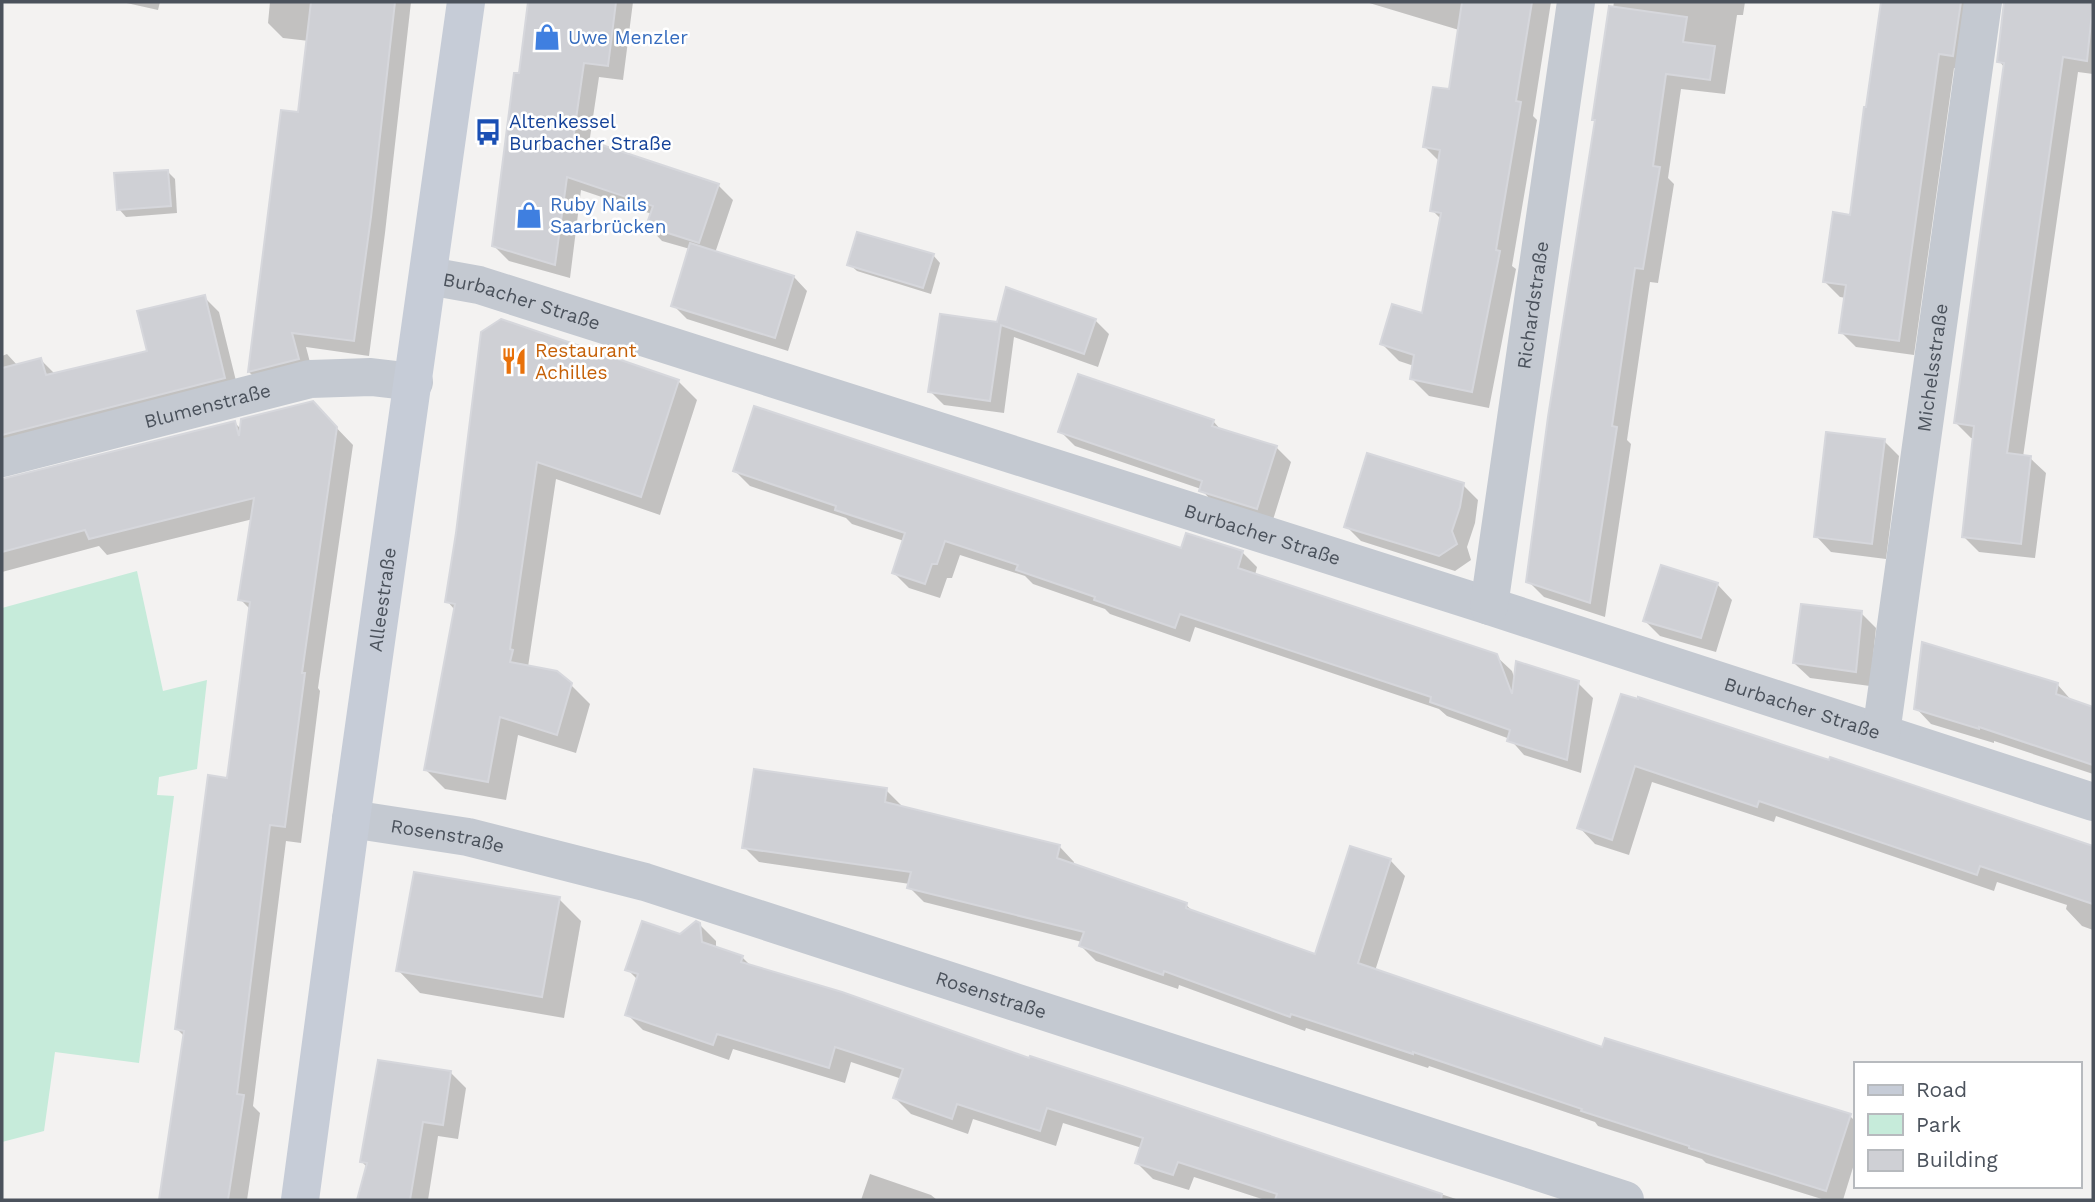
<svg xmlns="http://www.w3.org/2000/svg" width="2095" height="1202" font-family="'Work Sans',sans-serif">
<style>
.green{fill:#c6ebda}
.shadow{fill:#0003}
.building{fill:#cfd0d5;stroke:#d6d7dc;stroke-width:2}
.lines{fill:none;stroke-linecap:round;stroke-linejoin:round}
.street{stroke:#c4c9d1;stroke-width:38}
.secondary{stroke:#c6ccd7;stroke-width:38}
.labels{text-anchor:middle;stroke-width:5;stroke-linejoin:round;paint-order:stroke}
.shop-label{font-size:19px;fill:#366cbe;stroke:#fff;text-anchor:start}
.transit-label{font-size:19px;fill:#164399;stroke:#fff;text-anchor:start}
.street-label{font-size:19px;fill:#4b525c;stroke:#fff}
.food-label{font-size:19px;fill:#c56008;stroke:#fff;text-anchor:start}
</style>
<rect width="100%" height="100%" fill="#f3f2f1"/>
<polygon class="green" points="137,571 163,691 207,680 197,769 159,777 157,795 174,796 139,1063 55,1052 44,1131 2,1142 2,608"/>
<g class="shadow">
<polygon points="122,2 160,2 158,10"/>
<polygon points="270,2 411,2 385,233 369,356 306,347 313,374 264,387 249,372 283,112 300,114 309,41 283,38 268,23"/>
<polygon points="530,2 633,2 623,80 599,77 589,144 718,185 733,200 715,253 794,277 807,291 788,351 687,319 673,305 690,249 662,241 648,226 652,214 581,190 570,278 509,261 494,246"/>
<polygon points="1366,2 1551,2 1533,116 1537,120 1512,266 1516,269 1489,408 1429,396 1412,379 1414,366 1399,361 1382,344 1423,315 1441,219 1432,210 1440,162 1425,147 1450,92 1459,30"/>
<polygon points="1614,2 1745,2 1743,15 1737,15 1725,94 1681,89 1668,178 1674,184 1658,283 1650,282 1627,440 1631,444 1605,617 1544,597 1528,581 1596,122 1594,119"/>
<polygon points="1883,2 1983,2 1968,70 1954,68 1914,355 1856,347 1841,332 1846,298 1840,297 1825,282 1851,217"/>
<polygon points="2006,2 2093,2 2093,74 2078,72 2023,457 2030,458 2046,473 2035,558 1979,552 1963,536 1975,438 1971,438 1956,423 2005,68 1999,61"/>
<polygon points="167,171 175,179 177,213 126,217 119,209"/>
<polygon points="933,255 940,263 931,294 857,271 849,264"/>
<polygon points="204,297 219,312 239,393 2,443 2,356 7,354 18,366 41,360 56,375 149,352"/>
<polygon points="1095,320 1109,334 1098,367 1014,337 1004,413 944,405 930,391 998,324"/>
<polygon points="483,333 678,381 697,400 660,515 556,479 528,667 571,685 590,704 576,753 518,735 506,800 445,789 426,770 455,610 447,601"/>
<polygon points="329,420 353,445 318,688 320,691 301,843 286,841 253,1106 260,1113 247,1200 162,1200 185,1037 177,1029 229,780 251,610 240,599 253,519 107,555 99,546 2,572 2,482 235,423 242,430"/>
<polygon points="1213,421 1222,431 1276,447 1291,462 1272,523 1216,506 1201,489 1075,446 1060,431"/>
<polygon points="1884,441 1899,456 1886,559 1831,552 1816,536"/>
<polygon points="735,471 1182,550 1242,552 1257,567 1255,575 1496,656 1512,671 1515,680 1578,683 1593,698 1581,773 1524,755 1510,739 1447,716 1439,709 1195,627 1190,642 1110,614 1105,609 1033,584 1025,576 960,555 952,578 947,578 940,598 909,588 894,573 904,541 852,524 846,518 750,486"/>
<polygon points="1463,485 1478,500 1475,523 1467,547 1471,560 1455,571 1361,541 1346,526"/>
<polygon points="1717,584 1732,600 1716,652 1660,636 1645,621"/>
<polygon points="1861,613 1876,628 1870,686 1810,678 1794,663"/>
<polygon points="2057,684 2072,701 2093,708 2093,774 1994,741 1994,743 1931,724 1916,708"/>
<polygon points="1622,696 1830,762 1831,759 2093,846 2093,930 2082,926 2066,909 2067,905 1997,882 1994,891 1776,816 1774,822 1652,782 1629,855 1595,844 1579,827"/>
<polygon points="886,790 901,805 901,807 1059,846 1074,862 1073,866 1186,905 1195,913 1316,956 1390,860 1405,876 1375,971 1603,1049 1850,1116 1855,1121 1855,1161 1843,1200 1825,1200 1706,1163 1702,1159 1598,1126 1595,1122 1429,1066 1428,1068 1306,1028 1305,1031 1179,985 1178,989 1096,961 1081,946 1082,942 924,902 909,887 910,884 759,862 744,847"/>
<polygon points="559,899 581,921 564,1018 420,993 398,970"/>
<polygon points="699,924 716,941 716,948 742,957 752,967 1459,1200 1265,1200 1194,1177 1189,1190 1153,1179 1137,1163 1142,1148 1063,1123 1056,1146 973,1119 968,1134 911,1114 895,1098 902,1079 851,1062 845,1083 733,1049 729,1060 643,1030 627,1014 638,980 627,969"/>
<polygon points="451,1073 466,1088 458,1139 438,1136 428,1200 359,1200 368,1168 362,1162"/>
<polygon points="870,1174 931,1195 937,1200 861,1200"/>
</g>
<g class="building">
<polygon points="311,2 395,2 371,217 354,341 292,333 299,359 248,372 281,110 298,112"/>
<polygon points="528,2 616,2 608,66 584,63 573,140 596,143 719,184 699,243 646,226 653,206 567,177 555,265 492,246 514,73 519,73"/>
<polygon points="1462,2 1532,2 1516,101 1521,102 1496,250 1500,251 1472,392 1410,379 1414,355 1380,344 1392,304 1422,313 1441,213 1430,211 1440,150 1423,147 1433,87 1449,89"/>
<polygon points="1881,2 1961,2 1953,56 1939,54 1899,341 1839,333 1846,285 1823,282 1833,212 1850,215 1864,107 1866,107"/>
<polygon points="2004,2 2093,2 2087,61 2063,57 2007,453 2031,456 2021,544 1962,537 1974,426 1954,423 2004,63 1997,62"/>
<polygon points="1609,6 1687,17 1683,42 1715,46 1710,80 1666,74 1653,166 1660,167 1643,269 1635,268 1612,426 1617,427 1590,603 1526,582 1548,417 1595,120 1592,120"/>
<polygon points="168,170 171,206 117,210 114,173"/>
<polygon points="857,232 934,254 923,288 847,265"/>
<polygon points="690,243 794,276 775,338 671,306"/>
<polygon points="1006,287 1096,319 1084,354 1001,325 990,401 928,392 940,314 997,322"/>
<polygon points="205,295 225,378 2,435 2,368 41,358 46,375 147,351 137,311"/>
<polygon points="501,319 679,380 641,497 537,462 510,649 513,650 510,662 557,671 572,683 557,735 500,717 488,782 424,770 455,604 445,602 456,533 481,332"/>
<polygon points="1078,374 1214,420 1212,426 1277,446 1257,509 1199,491 1202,481 1058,432"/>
<polygon points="313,401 337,427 302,673 305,673 285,827 270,825 237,1094 244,1095 228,1200 159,1200 184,1031 175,1029 208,775 227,778 250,602 238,600 254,498 89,539 85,530 2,552 2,479 235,421 239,436 241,419"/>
<polygon points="754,406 1181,548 1186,533 1243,551 1238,568 1497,654 1512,694 1516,661 1579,681 1567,760 1507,741 1510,730 1430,702 1431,697 1180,614 1175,628 1094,600 1095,597 1016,570 1018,565 945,541 937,564 932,564 925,584 892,573 905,533 835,510 836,506 733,471"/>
<polygon points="1826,432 1885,439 1872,544 1814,537"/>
<polygon points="1367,453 1464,483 1460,507 1452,531 1457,544 1439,556 1344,527"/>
<polygon points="1661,565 1718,583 1701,638 1643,621"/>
<polygon points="1801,604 1862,611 1856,672 1793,663"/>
<polygon points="1922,642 2058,683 2056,694 2093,707 2093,765 1979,727 1979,729 1914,709"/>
<polygon points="1621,694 1638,699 1638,697 1829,760 1830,757 2093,846 2093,904 1980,866 1977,875 1759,801 1757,807 1635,766 1612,840 1577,828"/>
<polygon points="754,769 887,788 885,802 1060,845 1057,858 1187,903 1186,908 1315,954 1350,846 1391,859 1358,963 1602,1047 1605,1038 1851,1114 1826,1191 1689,1148 1689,1146 1581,1111 1582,1109 1413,1052 1413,1054 1291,1014 1290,1017 1164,971 1163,975 1079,946 1084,932 907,888 911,872 742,848"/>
<polygon points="414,872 560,897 542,997 396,971"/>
<polygon points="642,921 680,934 696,921 700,923 702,942 743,956 741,962 842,992 1029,1058 1030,1056 1122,1086 1442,1194 1441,1200 1275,1200 1277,1194 1178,1162 1173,1175 1135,1163 1143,1138 1047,1108 1040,1131 957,1104 952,1119 893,1098 903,1069 835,1047 829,1068 717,1034 713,1045 625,1015 638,974 625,970"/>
<polygon points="378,1060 451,1071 443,1125 423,1122 410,1200 357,1200 367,1163 360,1162"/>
</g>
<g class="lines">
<g class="street">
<path id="s1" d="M 429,276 L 479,285 L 1489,606 L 2093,802"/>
<path id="s2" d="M 2,458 L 310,379 L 371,377 L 414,382"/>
<path id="s3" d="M 1489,606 L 1576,2"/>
<path id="s4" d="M 1881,733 L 1983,2"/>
<path id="s5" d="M 351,819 L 468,837 L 645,882 L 1625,1200"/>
</g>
<path class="secondary" id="s6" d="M 300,1200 L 351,819 L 466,2"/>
</g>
<defs>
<symbol id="shop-bare" viewBox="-9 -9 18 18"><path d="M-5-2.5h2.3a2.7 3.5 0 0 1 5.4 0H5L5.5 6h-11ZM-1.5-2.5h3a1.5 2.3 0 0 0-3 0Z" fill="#3f7fe0" stroke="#fff" stroke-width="2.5" paint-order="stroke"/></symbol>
<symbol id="bus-bare" viewBox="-9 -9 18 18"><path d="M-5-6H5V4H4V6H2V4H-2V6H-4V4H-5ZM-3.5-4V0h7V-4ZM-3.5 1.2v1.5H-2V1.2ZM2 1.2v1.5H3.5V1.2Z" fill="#1a4fb4" stroke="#fff" stroke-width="2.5" paint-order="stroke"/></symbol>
<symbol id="restaurant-bare" viewBox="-9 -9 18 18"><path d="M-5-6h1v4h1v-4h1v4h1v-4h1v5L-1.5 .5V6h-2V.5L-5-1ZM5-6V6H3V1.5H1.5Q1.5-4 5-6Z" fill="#e8710a" stroke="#fff" stroke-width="2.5" paint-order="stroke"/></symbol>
</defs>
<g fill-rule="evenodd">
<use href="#shop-bare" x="528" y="18" width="38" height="38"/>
<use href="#bus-bare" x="469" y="113" width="38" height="38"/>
<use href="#shop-bare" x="510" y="196" width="38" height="38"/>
<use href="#restaurant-bare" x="495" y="342" width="38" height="38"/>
</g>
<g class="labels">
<g class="shop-label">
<text x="568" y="44">Uwe Menzler</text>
<text x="550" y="211">Ruby Nails<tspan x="550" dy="22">Saarbrücken</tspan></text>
</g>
<g class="transit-label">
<text x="509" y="128">Altenkessel<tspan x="509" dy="22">Burbacher Straße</tspan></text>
</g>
<g class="street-label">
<text dy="7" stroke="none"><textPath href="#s1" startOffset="96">Burbacher Straße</textPath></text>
<text dy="7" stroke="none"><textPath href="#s3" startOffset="304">Richardstraße</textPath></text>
<text dy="7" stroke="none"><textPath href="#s4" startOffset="369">Michelsstraße</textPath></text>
<text dy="7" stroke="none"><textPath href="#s2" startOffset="212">Blumenstraße</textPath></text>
<text dy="7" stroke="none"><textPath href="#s1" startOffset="873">Burbacher Straße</textPath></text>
<text dy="7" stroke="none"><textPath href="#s6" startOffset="606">Alleestraße</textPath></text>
<text dy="7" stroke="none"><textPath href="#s1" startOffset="1440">Burbacher Straße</textPath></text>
<text dy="7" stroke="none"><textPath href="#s5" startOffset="98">Rosenstraße</textPath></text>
<text dy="7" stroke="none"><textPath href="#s5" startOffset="665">Rosenstraße</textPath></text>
</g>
<g class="food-label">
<text x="535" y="357">Restaurant<tspan x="535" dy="22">Achilles</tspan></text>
</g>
</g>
<rect width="2095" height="1202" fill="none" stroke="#4b525c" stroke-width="7"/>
<rect x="1854" y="1062" width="228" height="126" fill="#ffffff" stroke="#b7babe" stroke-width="2"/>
<rect x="1868" y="1085" width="35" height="10" fill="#c6ccd7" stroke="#b7babe" stroke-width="2"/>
<text x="1916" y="1097" font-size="21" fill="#4b525c">Road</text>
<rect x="1868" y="1114" width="35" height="21" fill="#c6ebda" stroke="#b7babe" stroke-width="2"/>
<text x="1916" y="1132" font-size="21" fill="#4b525c">Park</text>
<rect x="1868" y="1150" width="35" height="21" fill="#cfd0d5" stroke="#b7babe" stroke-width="2"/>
<text x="1916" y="1167" font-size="21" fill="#4b525c">Building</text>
</svg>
